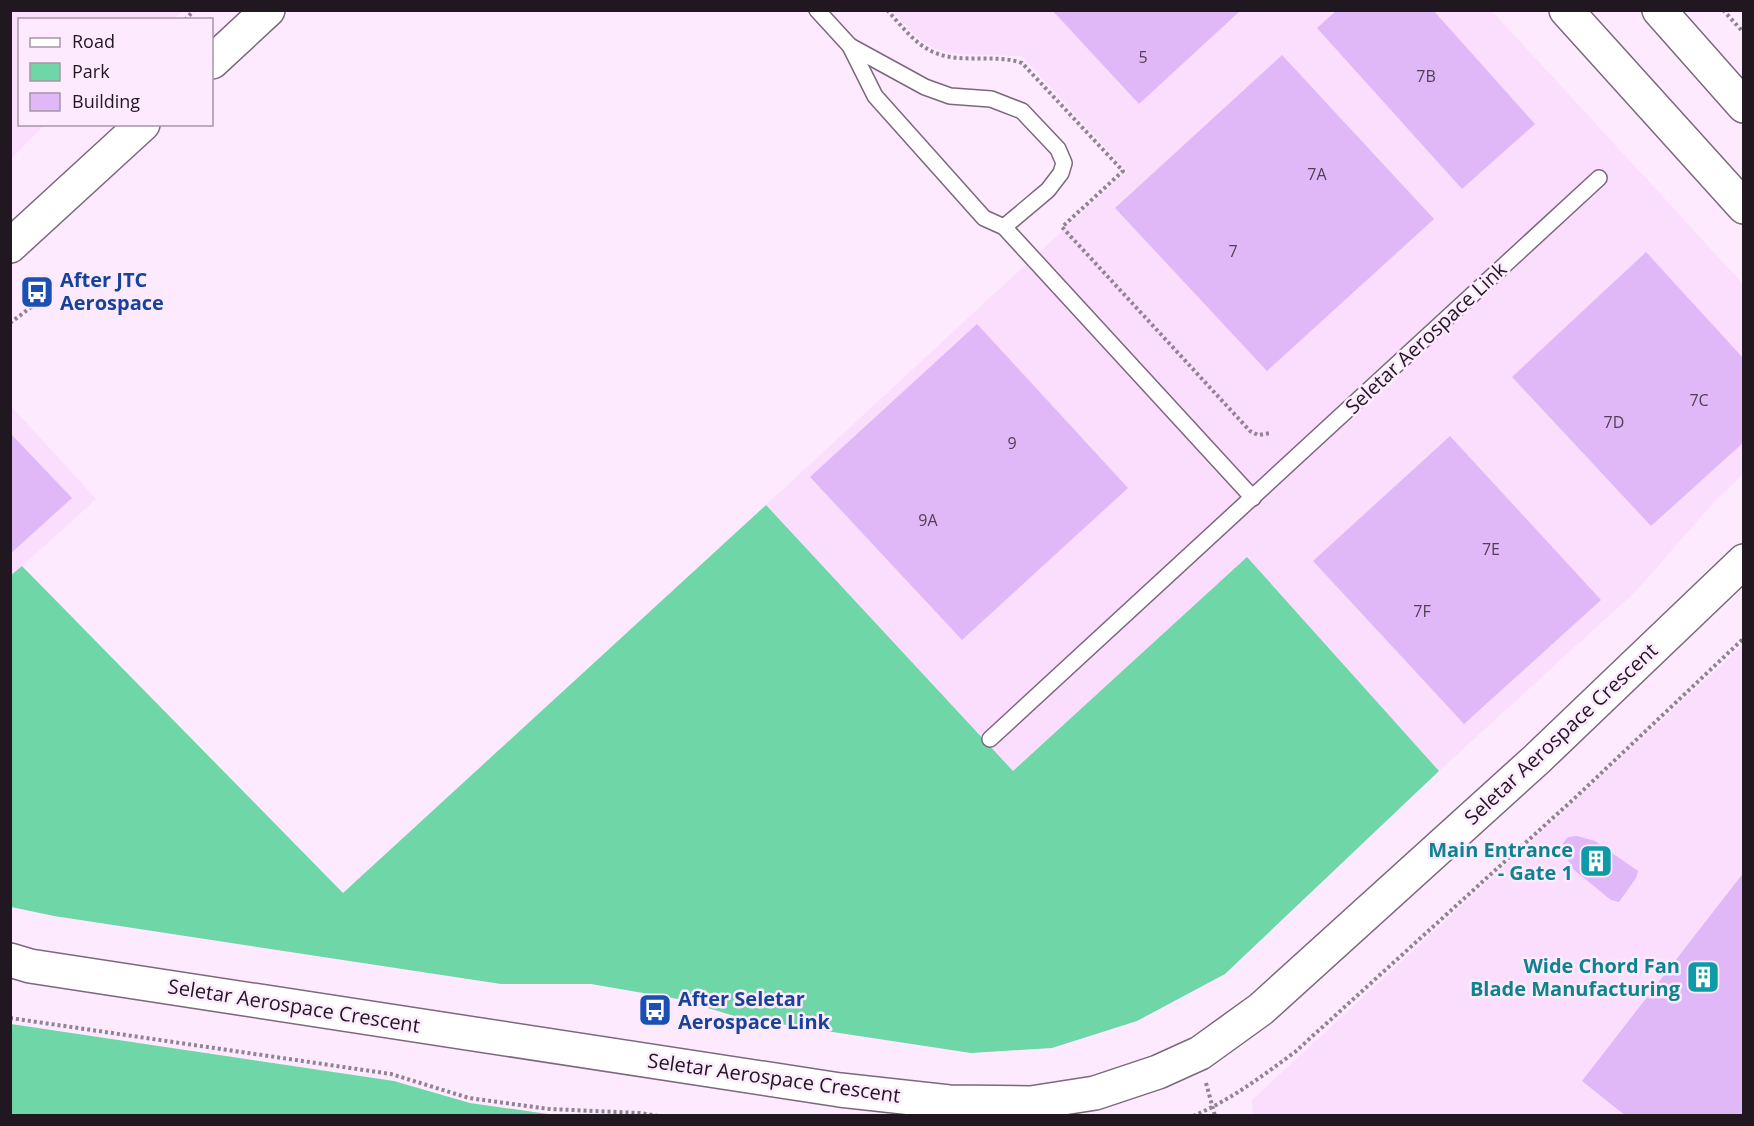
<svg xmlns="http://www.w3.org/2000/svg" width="1754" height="1126" font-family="'Open Sans',sans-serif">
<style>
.built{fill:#fbdefd}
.green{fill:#6fd6a8}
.building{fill:#e0b8f7}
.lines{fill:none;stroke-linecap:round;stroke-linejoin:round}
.lane-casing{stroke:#7c687d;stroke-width:18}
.secondary-casing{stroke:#7c687d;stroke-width:36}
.path{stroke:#918392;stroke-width:4;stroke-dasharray:3 3;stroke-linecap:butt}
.lane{stroke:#fff;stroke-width:15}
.secondary{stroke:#fff;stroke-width:33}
.labels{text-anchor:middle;stroke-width:5;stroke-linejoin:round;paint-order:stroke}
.number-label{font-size:16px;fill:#503f56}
.transit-label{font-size:20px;font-weight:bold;fill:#164399;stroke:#fdeafe;text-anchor:start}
.street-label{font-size:20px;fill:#201720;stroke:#fdeafe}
.culture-label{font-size:20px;font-weight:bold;fill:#0d838f;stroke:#fdeafe;text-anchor:end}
</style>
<rect width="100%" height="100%" fill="#fdeafe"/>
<g class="built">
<polygon points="11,10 183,10 183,11 173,19 20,20 20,124 44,125 11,159"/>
<polygon points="892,11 1492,11 1743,284 1743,474 1715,501 1636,591 1439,771 1247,558 1013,771 766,505 1127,171 1022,56 957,54 935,49 918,38"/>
<polygon points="11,406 96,499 11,576"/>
<polygon points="1743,645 1743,1115 1253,1116 1252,1100"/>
</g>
<g class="green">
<polygon points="766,505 1013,771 1247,557 1439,771 1225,974 1137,1021 1052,1048 971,1053 741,1018 678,999 591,984 501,984 54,916 11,907 10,576 22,566 343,893"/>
<polygon points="11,1024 394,1081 470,1103 548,1114 583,1115 11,1115"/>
</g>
<g class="building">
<polygon points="1052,10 1241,10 1139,104"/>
<polygon points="1337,10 1433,10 1535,124 1462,189 1317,28"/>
<polygon points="1282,55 1434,219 1267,371 1115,208"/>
<polygon points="1646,252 1744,359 1744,442 1651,526 1512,377"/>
<polygon points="977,324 1128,488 962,640 810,477"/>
<polygon points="10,433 72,498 10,554"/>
<polygon points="1450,436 1601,600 1464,724 1313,561"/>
<polygon points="1577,836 1595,841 1638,871 1636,878 1619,902 1611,900 1574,870 1563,852 1563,843 1568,837"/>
<polygon points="1744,872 1744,1116 1626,1116 1582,1081"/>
</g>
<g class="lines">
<defs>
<g id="lane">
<polyline points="817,10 850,46 875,96 984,218 1004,227 1253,498"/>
<polyline points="850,46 925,87 950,96 991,99 1022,111 1058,149 1064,163 1061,173 1048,190 1004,227"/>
<polyline points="990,739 1599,178"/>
</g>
<g id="secondary">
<polyline points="1566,10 1744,207"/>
<polyline points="1659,10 1744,106"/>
<polyline points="212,62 268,10"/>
<polyline points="10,246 143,124"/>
<polyline points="10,960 30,966 840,1090 949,1102 1031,1103 1095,1093 1158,1072 1200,1053 1261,1009 1537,759 1744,561"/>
</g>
</defs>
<use href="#lane" class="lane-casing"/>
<use href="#secondary" class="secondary-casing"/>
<g class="path">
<path d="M 887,10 C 901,25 913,42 931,51 C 959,65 994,53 1022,63 L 1123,171 L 1062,227 L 1250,431 L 1258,435 L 1271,433"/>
<polyline points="1723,10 1744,33"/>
<polyline points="185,20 194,10"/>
<polyline points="10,323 46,296"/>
<polyline points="10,1018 391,1074 469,1098 549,1109 640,1113 658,1116"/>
<polyline points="1206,1083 1215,1116"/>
<path d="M 1193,1116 C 1231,1100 1262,1076 1295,1052 L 1577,796 L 1744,638"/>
</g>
<use href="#lane" class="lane"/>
<use href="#secondary" class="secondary"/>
</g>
<defs>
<symbol id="bus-square" viewBox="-11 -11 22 22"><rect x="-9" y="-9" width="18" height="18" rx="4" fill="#1a4fb4" stroke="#fdeafe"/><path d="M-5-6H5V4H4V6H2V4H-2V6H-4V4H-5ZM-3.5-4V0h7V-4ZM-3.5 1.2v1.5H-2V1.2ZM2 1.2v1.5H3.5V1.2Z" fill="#fff"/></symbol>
<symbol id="building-square" viewBox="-11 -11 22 22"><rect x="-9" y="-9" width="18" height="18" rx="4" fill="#0f9aa8" stroke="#fdeafe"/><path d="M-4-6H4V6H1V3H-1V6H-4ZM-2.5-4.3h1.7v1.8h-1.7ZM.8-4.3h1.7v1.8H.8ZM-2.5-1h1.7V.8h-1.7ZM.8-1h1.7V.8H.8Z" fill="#fff"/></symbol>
</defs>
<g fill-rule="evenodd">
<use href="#bus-square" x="18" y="273" width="38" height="38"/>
<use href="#building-square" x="1577" y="842" width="38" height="38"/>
<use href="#building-square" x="1684" y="958" width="38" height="38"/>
<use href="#bus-square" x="636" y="991" width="38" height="38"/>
</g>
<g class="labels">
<g class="number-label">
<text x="1143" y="63">5</text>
<text x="1426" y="82">7B</text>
<text x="1317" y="180">7A</text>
<text x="1233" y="257">7</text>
<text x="1699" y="406">7C</text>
<text x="1614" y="428">7D</text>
<text x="1012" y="449">9</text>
<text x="928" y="526">9A</text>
<text x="1491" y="555">7E</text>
<text x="1422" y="617">7F</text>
</g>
<g class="transit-label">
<text x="60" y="287">After JTC<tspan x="60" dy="23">Aerospace</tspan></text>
<text x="678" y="1006">After Seletar<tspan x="678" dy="23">Aerospace Link</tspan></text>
</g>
<g class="street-label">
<text transform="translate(1426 338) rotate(-43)" y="7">Seletar Aerospace Link</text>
<text transform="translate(1561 734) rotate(-43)" y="7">Seletar Aerospace Crescent</text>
<text transform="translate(294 1006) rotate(9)" y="7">Seletar Aerospace Crescent</text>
<text transform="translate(774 1078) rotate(8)" y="7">Seletar Aerospace Crescent</text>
</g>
<g class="culture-label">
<text x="1573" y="857">Main Entrance<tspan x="1573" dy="23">- Gate 1</tspan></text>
<text x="1680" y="973">Wide Chord Fan<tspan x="1680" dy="23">Blade Manufacturing</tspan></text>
</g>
</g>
<rect width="1754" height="1126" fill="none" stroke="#201720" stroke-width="24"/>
<rect x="18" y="18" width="195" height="108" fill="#fdeafe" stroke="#a596a5" stroke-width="1.5"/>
<rect x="30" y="38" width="30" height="9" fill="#ffffff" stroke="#a596a5" stroke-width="1.5"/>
<text x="72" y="48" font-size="18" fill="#201720">Road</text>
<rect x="30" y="63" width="30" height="18" fill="#6fd6a8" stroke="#a596a5" stroke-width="1.5"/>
<text x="72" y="78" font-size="18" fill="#201720">Park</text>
<rect x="30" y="93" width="30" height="18" fill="#e0b8f7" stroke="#a596a5" stroke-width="1.5"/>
<text x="72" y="108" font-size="18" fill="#201720">Building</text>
</svg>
